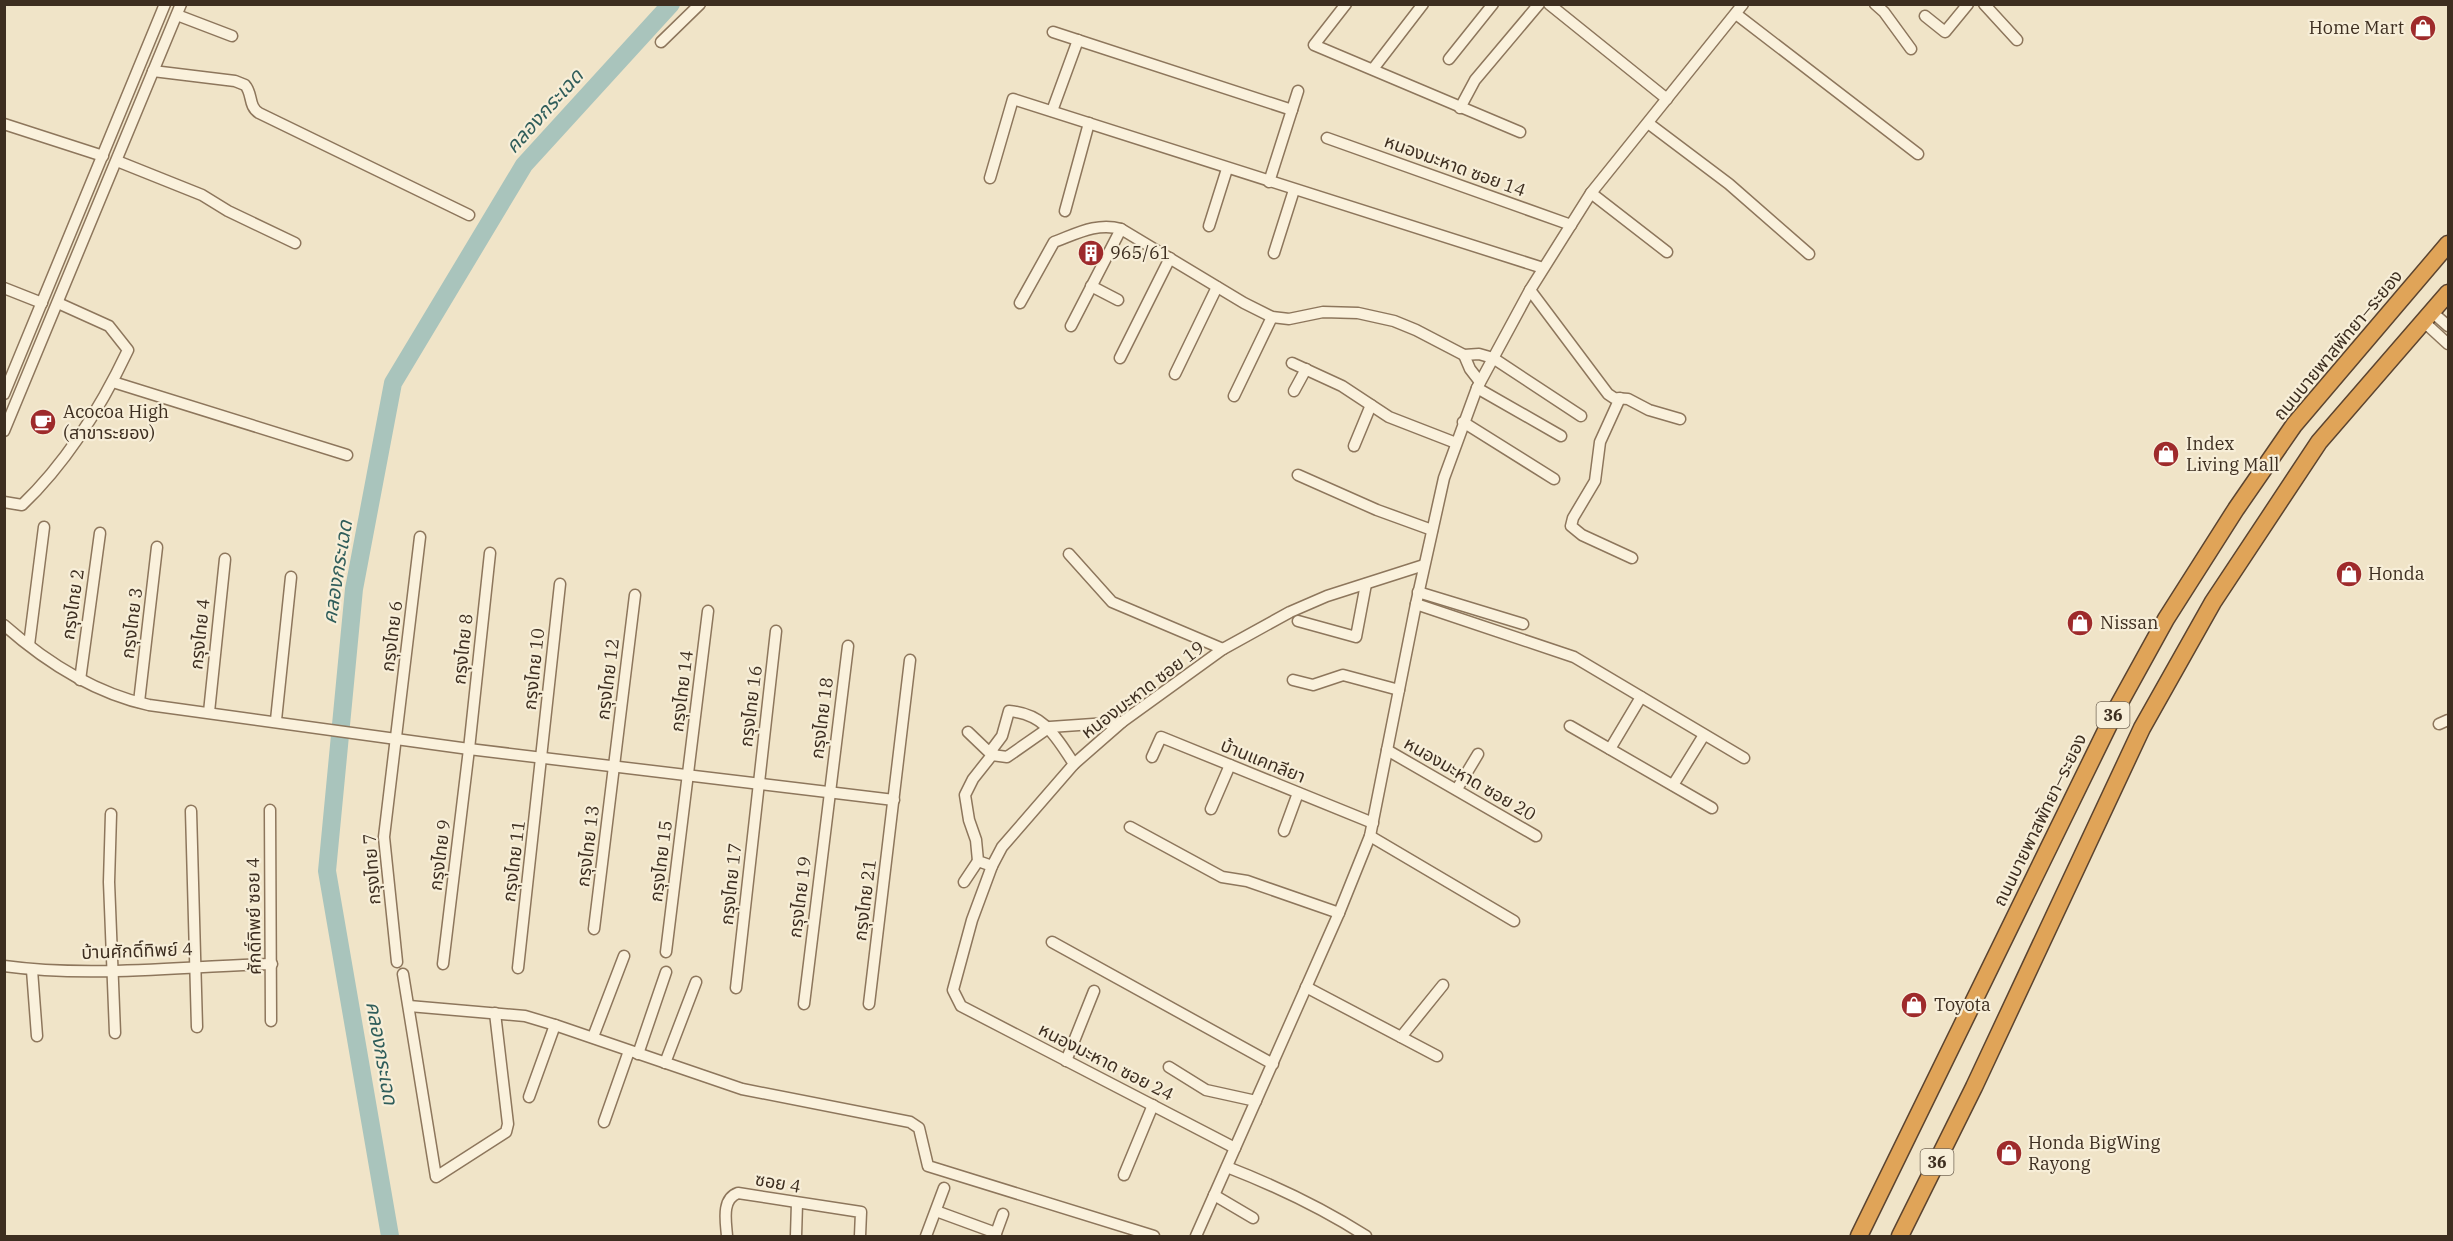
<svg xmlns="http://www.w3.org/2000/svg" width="2453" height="1241" font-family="'IBM Plex Serif','Noto Sans Thai',serif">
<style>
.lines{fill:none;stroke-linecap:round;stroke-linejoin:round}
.river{stroke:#a9c4bc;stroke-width:18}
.minor-casing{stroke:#8d765c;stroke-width:13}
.highway-casing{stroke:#5b4430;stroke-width:19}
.minor{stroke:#faf1dc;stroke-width:10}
.highway{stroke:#e0a458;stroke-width:16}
.labels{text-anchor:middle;stroke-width:4.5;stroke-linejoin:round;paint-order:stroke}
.shield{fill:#f7eed8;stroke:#756857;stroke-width:1.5}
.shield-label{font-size:16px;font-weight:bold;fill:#3d2e20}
.poi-label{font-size:18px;fill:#3d2e20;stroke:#f7eed8;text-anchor:start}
.street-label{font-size:18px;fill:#3d2e20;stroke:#f7eed8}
.water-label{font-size:20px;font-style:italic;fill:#2f5d5a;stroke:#f7eed8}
</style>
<rect width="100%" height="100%" fill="#f0e4c8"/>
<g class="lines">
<polyline class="river" points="390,1236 327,871 354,589 393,383 524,165 671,4"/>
<defs>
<g id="minor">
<polyline points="1346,4 1314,45 1520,132"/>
<polyline points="1549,4 1667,99"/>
<polyline points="1875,4 1884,12 1911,49"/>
<polyline points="1984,4 2017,40"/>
<polyline points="1736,14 1918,154"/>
<polyline points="177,15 232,36"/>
<polyline points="1925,16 1945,32 1968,4"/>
<polyline points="1053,32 1292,110"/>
<polyline points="661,42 700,4"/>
<polyline points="1449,59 1493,4"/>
<polyline points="1373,69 1423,4"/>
<path d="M 153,71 L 235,81 L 245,85 C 253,94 248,106 259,113 L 469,215"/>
<polyline points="1460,108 1475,80 1539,4"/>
<polyline points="1052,111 1078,40"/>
<polyline points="1648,123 1729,184 1809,254"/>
<polyline points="4,124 103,156"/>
<polyline points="1327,138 1571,225"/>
<polyline points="117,161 202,195 228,211 295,243"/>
<polyline points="990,178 1013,99 1543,268"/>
<polyline points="1269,182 1298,91"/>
<polyline points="1591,193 1667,252"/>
<polyline points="1065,211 1089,123"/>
<polyline points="1209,226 1227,169"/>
<polyline points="1274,253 1294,190"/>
<polyline points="1091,286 1118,300"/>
<polyline points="4,288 42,303"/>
<polyline points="1530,290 1608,394 1614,398 1628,399 1649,410 1680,419"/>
<path d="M 1020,303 L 1054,242 C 1076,234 1097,222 1121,229 L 1244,303 L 1272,317 L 1289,319 L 1323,312 L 1358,313 L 1394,321 L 1416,330 L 1464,355 L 1479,354 L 1493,358 L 1581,416"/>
<polyline points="2432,312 2448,326"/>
<polyline points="2424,322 2448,344"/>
<polyline points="1071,326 1121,229"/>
<polyline points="1464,355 1470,369 1480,382"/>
<polyline points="1120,358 1170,258"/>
<polyline points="1292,363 1342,386 1389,417 1456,443"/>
<polyline points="1175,374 1217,287"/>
<polyline points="113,382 347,455"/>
<polyline points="1477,388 1561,436"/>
<polyline points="1294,391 1306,369"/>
<polyline points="4,394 165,4"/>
<polyline points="1234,396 1272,317"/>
<polyline points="1620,398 1600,442 1595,481 1573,518 1571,526 1582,535 1632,558"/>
<polyline points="1463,422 1554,479"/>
<polyline points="4,431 181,4"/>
<polyline points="1354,446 1371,405"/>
<polyline points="1298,475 1377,510 1432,530"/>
<path d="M 4,502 L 22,505 C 67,462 102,405 128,350 L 109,326 L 58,303"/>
<polyline points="1069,554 1112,602 1223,649"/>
<polyline points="1418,592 1523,624"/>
<polyline points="1416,604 1574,657 1744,758"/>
<polyline points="1298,621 1356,637 1366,584"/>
<path d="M 4,625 C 47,663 94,693 149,705 L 469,749 L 894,800"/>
<polyline points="29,645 44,527"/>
<polyline points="80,680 100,533"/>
<polyline points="1293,680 1313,685 1343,675 1399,690"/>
<polyline points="139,702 157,547"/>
<polyline points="209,712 225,559"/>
<polyline points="276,720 291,577"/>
<polyline points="2439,724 2448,720"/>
<polyline points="1570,726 1712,808"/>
<path d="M 968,732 L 992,755 L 993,748 L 1002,736 L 1009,711 C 1045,714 1056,737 1074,764"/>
<polyline points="1610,749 1641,697"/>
<polyline points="1387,750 1536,836"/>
<polyline points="1152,757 1161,737 1373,823"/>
<polyline points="1673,785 1704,735"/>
<polyline points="1457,789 1478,754"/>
<polyline points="1211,809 1230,765"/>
<polyline points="270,810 271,1021"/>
<polyline points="191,811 197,1027"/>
<polyline points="111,814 109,882 115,1033"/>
<polyline points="1130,827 1222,877 1247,881 1339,913"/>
<polyline points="1284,831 1298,793"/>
<polyline points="1370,836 1514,921"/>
<polyline points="992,866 978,861 976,840 969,820 965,795 973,779 992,755 1007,757 1050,727 1122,722"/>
<polyline points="964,882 978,861"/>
<polyline points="594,929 635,595"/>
<polyline points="1052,942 1273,1064"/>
<polyline points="666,952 708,611"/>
<polyline points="397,962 384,837 420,537"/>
<polyline points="443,964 469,749 490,553"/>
<path d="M 4,966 C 92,978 184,966 272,964"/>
<polyline points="518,968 560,584"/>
<polyline points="32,970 37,1036"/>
<polyline points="403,974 436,1177 506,1132 508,1124 495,1013"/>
<polyline points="1306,987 1437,1056"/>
<polyline points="736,988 776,631"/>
<polyline points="804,1004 848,646"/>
<polyline points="869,1004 910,660"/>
<polyline points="409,1006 525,1016 555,1025 742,1089 910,1122 919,1128 928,1166 1154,1236"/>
<polyline points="593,1037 624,956"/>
<polyline points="1401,1037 1443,985"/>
<polyline points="638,1054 666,972"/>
<polyline points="1066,1061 1094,991"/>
<polyline points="665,1063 696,982"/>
<polyline points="1169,1067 1206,1090 1256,1101"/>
<polyline points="529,1097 555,1025"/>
<polyline points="604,1122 629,1051"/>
<polyline points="1235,1148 961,1006 953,990 972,920 992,866 1002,847 1074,764 1122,722 1223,649 1290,612 1327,596 1424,565"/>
<path d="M 1227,1167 C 1276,1186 1322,1208 1366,1236"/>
<polyline points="1124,1175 1153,1105"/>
<polyline points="1214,1195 1253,1218"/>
<polyline points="936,1211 996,1233"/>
<path d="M 727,1236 C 726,1222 721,1199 738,1193 L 861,1212 L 860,1236"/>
<polyline points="796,1236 797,1203"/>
<polyline points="926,1236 944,1188"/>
<polyline points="995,1236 1003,1214"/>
<polyline points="1196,1236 1339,913 1370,836 1416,604 1444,478 1477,388 1530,290 1591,193 1743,4"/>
</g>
<g id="highway">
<polyline points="1859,1236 2118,706 2166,619 2236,509 2294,425 2448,244"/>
<polyline points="1900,1236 1974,1087 2142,728 2213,602 2319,442 2448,293"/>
</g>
</defs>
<use href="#minor" class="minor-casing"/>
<use href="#highway" class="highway-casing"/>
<use href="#minor" class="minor"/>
<use href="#highway" class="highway"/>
</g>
<defs>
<symbol id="shop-disc" viewBox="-11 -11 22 22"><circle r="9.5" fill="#9e2a2b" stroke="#f7eed8"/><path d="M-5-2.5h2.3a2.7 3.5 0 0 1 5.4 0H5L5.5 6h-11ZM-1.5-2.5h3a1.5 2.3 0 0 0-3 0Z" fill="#fff"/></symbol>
<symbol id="building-disc" viewBox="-11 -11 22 22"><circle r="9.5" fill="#9e2a2b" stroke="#f7eed8"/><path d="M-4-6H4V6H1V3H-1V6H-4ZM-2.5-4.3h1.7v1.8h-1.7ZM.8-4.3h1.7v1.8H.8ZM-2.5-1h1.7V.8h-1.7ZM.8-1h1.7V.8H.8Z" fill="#fff"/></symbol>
<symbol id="cafe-disc" viewBox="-11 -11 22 22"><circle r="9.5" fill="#9e2a2b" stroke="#f7eed8"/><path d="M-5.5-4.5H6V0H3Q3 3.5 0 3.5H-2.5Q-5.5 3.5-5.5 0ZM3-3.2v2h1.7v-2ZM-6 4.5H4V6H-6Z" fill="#fff"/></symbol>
</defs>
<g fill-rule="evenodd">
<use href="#shop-disc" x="2408" y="13" width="30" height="30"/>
<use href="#building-disc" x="1076" y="238" width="30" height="30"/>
<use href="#cafe-disc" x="28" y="407" width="30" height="30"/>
<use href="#shop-disc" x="2151" y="439" width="30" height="30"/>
<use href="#shop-disc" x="2334" y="559" width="30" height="30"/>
<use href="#shop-disc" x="2065" y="608" width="30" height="30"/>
<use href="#shop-disc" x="1899" y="990" width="30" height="30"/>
<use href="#shop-disc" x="1994" y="1138" width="30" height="30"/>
</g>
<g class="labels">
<g class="shield">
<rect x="2096.5" y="702" width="33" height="26" rx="4.5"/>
<rect x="1920.5" y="1149" width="33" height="26" rx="4.5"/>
</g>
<g class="shield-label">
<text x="2113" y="721">36</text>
<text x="1937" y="1168">36</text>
</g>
<g class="poi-label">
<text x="2404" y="34" text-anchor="end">Home Mart</text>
<text x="1110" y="259">965/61</text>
<text x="63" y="418">Acocoa High<tspan x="63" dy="21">(สาขาระยอง)</tspan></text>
<text x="2186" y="450">Index<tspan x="2186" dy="21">Living Mall</tspan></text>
<text x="2368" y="580">Honda</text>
<text x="2100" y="629">Nissan</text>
<text x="1934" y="1011">Toyota</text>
<text x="2028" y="1149">Honda BigWing<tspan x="2028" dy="21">Rayong</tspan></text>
</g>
<g class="street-label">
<text transform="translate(1455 166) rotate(20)" y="6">หนองมะหาด ซอย 14</text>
<text transform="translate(2338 345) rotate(-50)" y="6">ถนนบายพาสพัทยา–ระยอง</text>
<text transform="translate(73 604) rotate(-82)" y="6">กรุงไทย 2</text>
<text transform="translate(132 623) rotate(-83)" y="6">กรุงไทย 3</text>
<text transform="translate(200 634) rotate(-84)" y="6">กรุงไทย 4</text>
<text transform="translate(392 636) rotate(-83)" y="6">กรุงไทย 6</text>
<text transform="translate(463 649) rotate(-84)" y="6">กรุงไทย 8</text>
<text transform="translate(534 669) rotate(-84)" y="6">กรุงไทย 10</text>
<text transform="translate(608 679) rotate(-83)" y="6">กรุงไทย 12</text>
<text transform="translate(1143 690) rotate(-37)" y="6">หนองมะหาด ซอย 19</text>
<text transform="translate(682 691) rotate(-83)" y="6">กรุงไทย 14</text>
<text transform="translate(751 706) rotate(-83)" y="6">กรุงไทย 16</text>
<text transform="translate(822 718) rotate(-83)" y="6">กรุงไทย 18</text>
<text transform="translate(1263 761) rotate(22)" y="6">บ้านแคทลียา</text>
<text transform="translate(1470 779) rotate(30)" y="6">หนองมะหาด ซอย 20</text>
<text transform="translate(2040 820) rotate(-64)" y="6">ถนนบายพาสพัทยา–ระยอง</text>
<text transform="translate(588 846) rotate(-83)" y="6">กรุงไทย 13</text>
<text transform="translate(440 855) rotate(-83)" y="6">กรุงไทย 9</text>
<text transform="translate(514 861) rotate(-83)" y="6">กรุงไทย 11</text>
<text transform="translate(661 861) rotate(-83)" y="6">กรุงไทย 15</text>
<text transform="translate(372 869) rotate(-94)" y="6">กรุงไทย 7</text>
<text transform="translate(731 884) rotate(-84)" y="6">กรุงไทย 17</text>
<text transform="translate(800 897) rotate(-83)" y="6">กรุงไทย 19</text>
<text transform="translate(865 900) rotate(-83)" y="6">กรุงไทย 21</text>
<text transform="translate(254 916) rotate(-91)" y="6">ศักดิ์ทิพย์ ซอย 4</text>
<text transform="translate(137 951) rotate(-2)" y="6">บ้านศักดิ์ทิพย์ 4</text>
<text transform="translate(1106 1062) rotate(27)" y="6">หนองมะหาด ซอย 24</text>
<text transform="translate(778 1183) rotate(10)" y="6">ซอย 4</text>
</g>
<g class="water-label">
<text transform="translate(544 111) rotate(-48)" y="7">คลองกระเฉด</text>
<text transform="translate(337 572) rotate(-81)" y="7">คลองกระเฉด</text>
<text transform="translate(382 1053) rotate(80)" y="7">คลองกระเฉด</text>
</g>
</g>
<rect width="2453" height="1241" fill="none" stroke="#3d2e20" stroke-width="12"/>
</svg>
